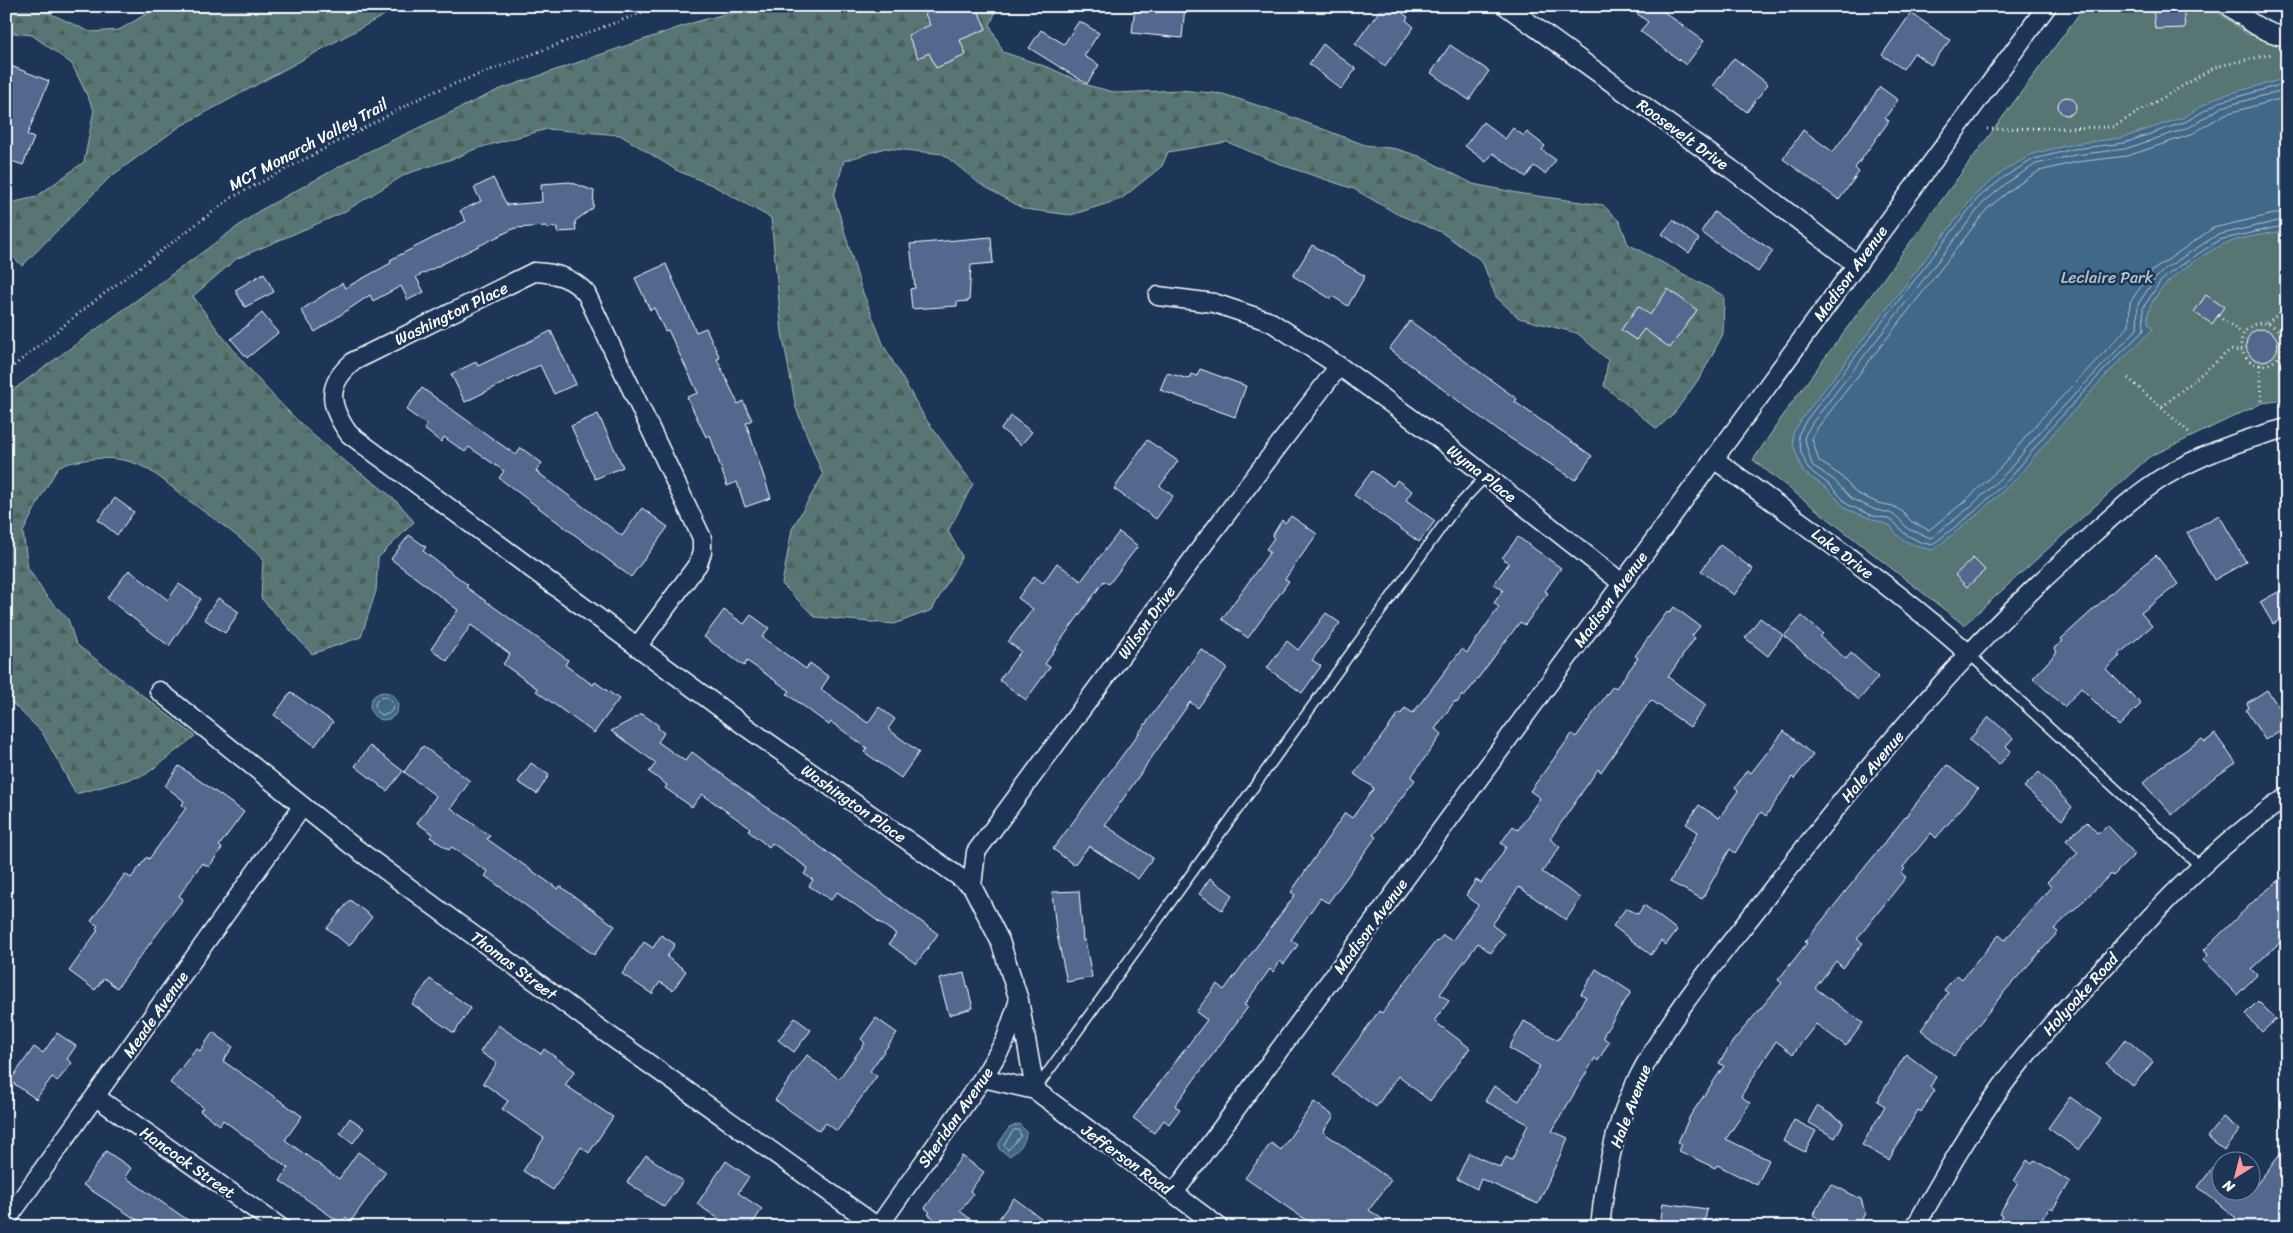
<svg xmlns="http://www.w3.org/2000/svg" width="2293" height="1233" font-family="Sriracha,sans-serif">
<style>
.forest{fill:url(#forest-firs);stroke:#abbab9}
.green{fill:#577573;stroke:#abbab9}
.water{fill:#406888;stroke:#8ca4b8}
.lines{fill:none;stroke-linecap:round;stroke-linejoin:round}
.shore{stroke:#b3c3cf;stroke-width:1}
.building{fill:#52688f;stroke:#fff}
.service-casing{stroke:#fff;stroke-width:12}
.minor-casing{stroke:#fff;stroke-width:21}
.path{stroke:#fff;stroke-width:3;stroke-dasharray:1 4;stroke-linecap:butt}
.service{stroke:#1d3557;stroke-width:9}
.minor{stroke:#1d3557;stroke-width:18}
.labels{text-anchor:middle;stroke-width:5;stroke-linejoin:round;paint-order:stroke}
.street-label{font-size:16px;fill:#fff;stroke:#1d3557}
.park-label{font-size:16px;fill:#b3c1c0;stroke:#1d3557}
</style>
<defs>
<pattern id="forest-firs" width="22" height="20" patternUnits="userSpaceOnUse" patternTransform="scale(1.25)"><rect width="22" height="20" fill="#577573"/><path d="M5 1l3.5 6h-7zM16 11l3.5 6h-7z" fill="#505c5c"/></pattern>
</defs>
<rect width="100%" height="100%" fill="#1d3557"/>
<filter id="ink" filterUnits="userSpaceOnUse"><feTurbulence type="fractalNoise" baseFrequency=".02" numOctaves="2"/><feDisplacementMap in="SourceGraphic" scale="10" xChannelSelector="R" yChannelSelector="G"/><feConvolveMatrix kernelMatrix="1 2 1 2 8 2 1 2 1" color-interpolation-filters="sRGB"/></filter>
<g filter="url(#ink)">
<g class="forest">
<polygon points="6,6 34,6 90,32 119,30 160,6 401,6 179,127 110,177 22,266 6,249 6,204 36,197 84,162 94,110 72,64 32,35 6,32"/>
<path d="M 754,6 L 998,6 L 990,25 L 1003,52 L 1050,68 L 1087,85 L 1117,93 L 1179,90 L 1223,94 L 1278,112 L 1365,145 L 1397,149 L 1419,156 L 1473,184 L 1523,194 L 1603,205 L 1620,222 L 1628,244 L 1724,296 L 1723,334 L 1701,376 L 1675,412 L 1657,429 L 1604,386 L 1608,360 L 1577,333 L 1519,318 L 1496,297 L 1482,261 L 1441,232 L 1397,214 L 1354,189 L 1285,166 L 1227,142 L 1168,152 L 1162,166 L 1121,199 L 1071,215 L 1024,209 L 980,184 L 943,154 L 885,148 L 844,161 L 834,196 L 860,285 L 884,346 L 925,418 L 973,484 L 948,531 L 962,556 L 932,610 L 894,624 L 815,617 L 782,584 L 792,529 L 823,475 L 796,408 L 782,333 L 771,218 L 712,185 L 678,171 L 620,135 L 547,129 L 475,149 L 458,157 L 406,174 L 342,213 L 236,259 L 193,296 C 233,353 277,405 330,450 C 359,474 393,491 414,522 L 378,558 L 376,591 L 361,637 L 312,654 L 261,598 L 263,559 C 240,536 214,519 188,500 C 171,487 152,468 131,462 C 108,455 82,459 59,466 L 43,493 L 23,532 L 28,568 L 46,596 L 68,619 L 76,644 L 195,736 L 145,775 L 76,794 L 42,732 L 6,697 L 6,395 L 259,211 L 355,158 L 498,90 L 692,23 Z"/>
</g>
<polygon class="green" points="2085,6 2210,6 2247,34 2287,45 2287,400 2262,403 2149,457 1964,625 1753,460 1793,401"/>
<g class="water">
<path d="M 2287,78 L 2287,230 C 2269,234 2235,238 2220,246 C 2195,259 2143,292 2148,323 L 2153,329 L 2108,373 L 2052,435 L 2016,479 L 1977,515 L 1933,550 C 1918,547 1897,541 1891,526 L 1846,509 L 1827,488 L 1803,472 L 1793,444 L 1793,433 L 1803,417 L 1975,195 L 2001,173 L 2032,154 L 2073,144 L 2122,138 L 2184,117 L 2217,97 Z"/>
<circle cx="384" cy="706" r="14"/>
<path d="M 1019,1124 L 1026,1131 C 1027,1141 1018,1152 1009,1156 L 999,1149 L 999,1143 L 1009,1128 Z"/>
</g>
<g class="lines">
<g class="shore">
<polyline points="2287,83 2219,102 2185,122 2124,143 2074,149 2034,159 2004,177 1978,198 1807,419 1798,435 1801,452 1808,469 1830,485 1848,505 1874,516 1886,518 1894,522 1905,534 1920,542 1932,545 1974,512 2012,476 2048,431 2104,370 2144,330 2143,308 2160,282 2170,273 2219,240 2287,225"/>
<polyline points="2287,89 2222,107 2188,128 2125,149 2075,155 2036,164 2008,182 1983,203 1812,423 1804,437 1812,465 1834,480 1852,499 1876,510 1890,513 1898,518 1908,529 1931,538 1970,507 2008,471 2044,427 2137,329 2138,304 2155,279 2166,268 2217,235 2287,219"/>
<polyline points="2287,97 2225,114 2190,135 2127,156 2077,162 2039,171 2013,188 1988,208 1818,427 1812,439 1819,461 1840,475 1856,493 1878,503 1893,506 1903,512 1912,522 1929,530 1965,501 2002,466 2038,422 2129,326 2130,302 2152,271 2213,228 2287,211"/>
<circle cx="384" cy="706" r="9"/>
<polygon points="1014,1130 1019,1130 1021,1136 1008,1150 1004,1145"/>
</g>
</g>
<g class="building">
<polygon points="943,6 976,6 986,29 960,40 966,55 936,68 929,53 918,58 908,35 930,25 925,14"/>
<polygon points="1135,6 1185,6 1182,38 1132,33"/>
<polygon points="1383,6 1394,6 1408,17 1406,20 1414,27 1385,66 1355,44"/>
<polygon points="1627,6 1656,6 1704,41 1686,65 1640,31 1648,22"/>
<polygon points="2153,6 2183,6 2185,28 2155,29"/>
<polygon points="1911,13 1950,40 1931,65 1914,53 1903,69 1882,55"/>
<polygon points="1079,21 1099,33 1084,56 1099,65 1087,84 1029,48 1041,30 1064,44"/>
<polygon points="1323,44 1356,69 1341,89 1309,64"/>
<polygon points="1450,45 1489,71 1469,100 1431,73"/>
<polygon points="1734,58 1768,84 1747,112 1713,86"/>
<polygon points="6,64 49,81 27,135 34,138 23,165 6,159"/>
<polygon points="1880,87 1898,100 1885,118 1889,121 1855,168 1859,172 1839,200 1783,159 1803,130 1833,152"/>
<circle cx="2067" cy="106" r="9"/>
<polygon points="1483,122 1505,139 1513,128 1524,136 1527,132 1545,146 1542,150 1556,160 1545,174 1534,166 1526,177 1493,153 1486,162 1465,146"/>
<polygon points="493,178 507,205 542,202 541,184 570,182 594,191 593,208 575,221 576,231 557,232 557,227 546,228 546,226 515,228 416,277 424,292 408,300 401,286 373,301 370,295 315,332 301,310 342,283 345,288 391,263 390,260 466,221 460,211 481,201 474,188"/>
<polygon points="1714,212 1773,251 1758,272 1701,232"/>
<polygon points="1673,220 1699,239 1689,253 1662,234"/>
<polygon points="991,237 993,263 971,265 969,301 957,302 957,306 912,309 910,289 915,288 910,244"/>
<polygon points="1312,245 1365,276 1348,306 1332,296 1331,299 1293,276"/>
<polygon points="666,264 696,332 706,328 720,358 717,359 738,404 743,401 752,420 746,423 771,498 745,507 737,482 727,486 710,435 706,437 687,397 698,393 668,330 665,331 654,308 650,310 635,278"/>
<polygon points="264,273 274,292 245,307 235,290"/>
<polygon points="1668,289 1697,310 1670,348 1644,329 1636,340 1621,330 1638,306 1650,315"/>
<polygon points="2206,295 2224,307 2212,324 2194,312"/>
<polygon points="262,313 278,333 247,358 231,339"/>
<polygon points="1410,321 1517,399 1515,402 1592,456 1575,480 1496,429 1389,349"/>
<circle cx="2262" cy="345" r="16"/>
<polygon points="551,331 576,384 554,394 540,365 465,402 451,374 476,362 478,366"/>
<polygon points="1200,369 1246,386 1235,417 1160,390 1167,373 1189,379 1191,374 1197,376"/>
<polygon points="422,388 503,446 516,455 521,448 542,463 536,471 622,536 642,508 668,527 631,577 499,478 504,471 469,447 465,452 444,437 441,442 424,429 427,425 406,410"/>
<polygon points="598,414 623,467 595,479 571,426"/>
<polygon points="1011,416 1032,432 1021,445 1001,429"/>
<polygon points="1147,440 1178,461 1160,486 1173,496 1156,519 1114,489"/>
<polygon points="1372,471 1393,486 1397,480 1412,491 1406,500 1435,521 1419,542 1354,495"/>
<polygon points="115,498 134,512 117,535 98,520"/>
<polygon points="2219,515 2246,562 2214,580 2187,533"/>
<polygon points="1291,516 1317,534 1285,579 1289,581 1248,638 1222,619 1270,552 1266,549 1274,538 1272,536 1282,520 1285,523"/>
<polygon points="1119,532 1138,546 1109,584 1104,581 1061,640 1045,664 1050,667 1026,700 999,680 1021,651 1008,642 1033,609 1018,598 1034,576 1043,583 1057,563 1081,581"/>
<polygon points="409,535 426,547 423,551 468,585 466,587 568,660 565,665 593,685 595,682 619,699 594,733 536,691 538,689 503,664 510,654 471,625 447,661 431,649 458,610 391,559"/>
<polygon points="1518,537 1561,568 1545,591 1548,593 1525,625 1520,622 1464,697 1462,695 1457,703 1455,701 1435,729 1442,734 1411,777 1415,780 1373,835 1376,837 1328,903 1320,898 1291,940 1298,945 1284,964 1280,961 1273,972 1270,969 1244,1005 1248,1007 1176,1104 1175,1106 1180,1109 1169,1124 1164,1120 1154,1133 1133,1118 1207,1020 1196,1012 1217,984 1224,990 1295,895 1291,892 1345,813 1352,818 1374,788 1354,774 1399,713 1401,714 1405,708 1413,713 1462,649 1467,653 1499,607 1494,603 1503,590 1494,584 1509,563 1502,558"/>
<polygon points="1720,545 1753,569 1734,595 1701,571"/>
<polygon points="2156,555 2178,584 2141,613 2152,626 2119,654 2120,656 2106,669 2141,704 2119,726 2081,688 2064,707 2033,678 2057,652 2054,648 2063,641 2061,639 2132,574"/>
<polygon points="1973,558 1985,570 1967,587 1955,575"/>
<polygon points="129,570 168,600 179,584 201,599 169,646 107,598"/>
<polygon points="2287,587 2287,616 2273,624 2260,602"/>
<polygon points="218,598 239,612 225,633 204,619"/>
<polygon points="1674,607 1700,626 1692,636 1695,638 1668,677 1706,705 1690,727 1651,700 1601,772 1598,769 1550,839 1560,847 1542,872 1581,898 1566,920 1519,887 1492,925 1504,934 1491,953 1478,943 1440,994 1449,1001 1434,1021 1470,1048 1430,1101 1398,1076 1376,1107 1332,1075 1379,1011 1382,1013 1436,941 1437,942 1443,935 1452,941 1478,905 1466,895 1476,880 1481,883 1500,857 1506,847 1501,843 1513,826 1518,830 1540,798 1530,791 1572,734 1576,737 1613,686 1616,688 1638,658 1635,656 1667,612 1669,613"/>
<polygon points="724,610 744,624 751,615 769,628 762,637 806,669 810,663 829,677 821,689 868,723 879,707 895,719 888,729 919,752 901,778 864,752 867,748 831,722 829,725 787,694 790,691 747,661 744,666 704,637"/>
<polygon points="1326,613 1340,623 1312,660 1321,666 1302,693 1267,668 1287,641 1298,650"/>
<polygon points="1802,616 1823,634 1820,637 1846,659 1851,653 1878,677 1859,700 1784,636"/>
<polygon points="1760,618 1783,635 1768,656 1745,638"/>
<polygon points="1201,649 1227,668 1198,708 1190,702 1105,825 1153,858 1138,879 1089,846 1074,865 1053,849"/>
<polygon points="2267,690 2287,719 2287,726 2265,740 2246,710 2249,708 2247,703"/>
<polygon points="291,692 333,722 315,746 274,715"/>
<polygon points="642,714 658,725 658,728 664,733 658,742 685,761 692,752 938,934 916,964 889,944 896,934 837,892 831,900 809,886 813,880 804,874 808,868 772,843 769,847 748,831 750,828 702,794 692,807 665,788 667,785 649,772 656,763 611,731"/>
<polygon points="1989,717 2013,738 2006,746 2011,751 1999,765 1969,740"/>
<polygon points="1784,731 1813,755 1794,779 1792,777 1766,816 1761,812 1735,853 1730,849 1702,899 1670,882 1698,832 1686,824 1699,805 1719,818 1738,791 1735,788 1747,770 1751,773"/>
<polygon points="2215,734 2236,763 2212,779 2172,815 2143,783 2161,767 2202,739 2205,742"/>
<polygon points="370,746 403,771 387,791 355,766"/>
<polygon points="423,746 470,781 451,808 490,836 487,839 558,889 560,886 615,926 594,955 485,876 488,872 452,847 449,850 430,837 433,834 417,823 436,796 404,772"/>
<polygon points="531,763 549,775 537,794 518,782"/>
<polygon points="1947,765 1978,789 1936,838 1931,833 1903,867 1905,869 1901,873 1906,877 1857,939 1863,943 1843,968 1836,961 1815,988 1863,1023 1846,1046 1816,1024 1793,1054 1776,1041 1741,1096 1750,1103 1726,1139 1769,1160 1757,1185 1717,1165 1715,1168 1679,1151 1682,1144 1678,1142 1690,1116 1724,1066 1719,1063 1733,1041 1782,983 1778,980 1807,943 1805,942"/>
<polygon points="179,766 244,812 219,846 222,848 209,867 202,863 179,896 183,899 117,988 104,978 95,990 69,971 98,930 96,928 98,926 91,921 125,874 131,878 147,857 149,859 186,808 182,805 184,801 165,786"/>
<polygon points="2039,772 2072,807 2062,820 2024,787"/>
<polygon points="2087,822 2098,834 2107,825 2135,854 2113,876 2111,874 2054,929 2058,932 2004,992 1954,1056 1921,1030 1948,993 1944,990 1957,975 1962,979 1999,935 2005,940 2051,887 2047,882 2078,853 2066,840"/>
<polygon points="2287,874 2287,936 2251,969 2257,975 2237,995 2203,960 2208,955 2204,950 2257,898"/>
<polygon points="1210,878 1233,895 1222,910 1199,894"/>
<polygon points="1079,891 1083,941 1085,940 1092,977 1067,982 1056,930 1052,892"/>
<polygon points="350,900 372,917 349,946 327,928"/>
<polygon points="1644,905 1677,930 1666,945 1661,941 1651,955 1613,926 1626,908 1638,914"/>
<polygon points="661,935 675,944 667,957 686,971 673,990 660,982 652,994 622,974 644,942 653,948"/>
<polygon points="1596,969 1631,992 1604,1034 1604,1038 1609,1042 1598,1061 1595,1058 1552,1131 1568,1138 1538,1204 1481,1179 1477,1189 1457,1179 1469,1153 1501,1168 1506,1157 1512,1160 1528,1124 1485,1101 1494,1086 1519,1101 1540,1066 1509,1048 1524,1021 1558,1040 1586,997 1581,994"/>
<polygon points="964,973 973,1008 949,1015 939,979"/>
<polygon points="430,979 471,1008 454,1033 412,1004"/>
<polygon points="2258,1001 2276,1019 2262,1032 2245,1014"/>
<polygon points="795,1018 811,1030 794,1052 778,1040"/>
<polygon points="876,1018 897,1033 870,1071 877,1076 837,1131 826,1123 819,1131 775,1100 807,1055 839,1079 865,1043 861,1039"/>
<polygon points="498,1025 541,1054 544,1049 575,1071 565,1085 613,1117 589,1153 581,1147 553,1190 523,1171 544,1138 502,1109 508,1101 483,1083 497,1063 480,1052"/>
<polygon points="213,1032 233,1047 223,1061 302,1116 285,1140 339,1179 358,1152 386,1172 351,1221 346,1217 341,1223 280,1181 288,1168 223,1120 220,1125 200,1111 203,1107 170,1083 196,1048 200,1051"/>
<polygon points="57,1033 76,1046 67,1059 72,1063 60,1078 57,1081 52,1077 36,1099 10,1081 34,1047 43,1053"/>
<polygon points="2126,1039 2153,1062 2133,1086 2106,1063"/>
<polygon points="1906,1054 1936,1077 1930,1087 1935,1090 1921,1112 1918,1110 1889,1160 1862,1145 1885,1106 1877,1101"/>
<polygon points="2070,1097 2101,1119 2079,1150 2048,1128"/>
<polygon points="1314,1102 1334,1116 1323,1132 1391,1180 1369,1210 1394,1227 1316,1227 1245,1178 1271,1143 1281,1150"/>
<polygon points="1817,1106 1844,1122 1835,1138 1808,1122"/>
<polygon points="2223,1117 2240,1130 2224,1150 2207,1137"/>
<polygon points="350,1118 364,1128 353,1143 340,1133"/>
<polygon points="1794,1120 1816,1131 1805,1152 1783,1141"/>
<polygon points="2287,1146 2287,1227 2229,1227 2236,1218 2198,1187 2220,1158 2220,1190 2252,1190"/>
<polygon points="106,1151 131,1168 125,1177 198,1227 148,1227 83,1185"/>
<polygon points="646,1155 683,1181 664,1207 627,1182"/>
<polygon points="962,1156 984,1172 970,1191 973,1194 960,1211 981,1227 945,1227 928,1214 930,1212 925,1208"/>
<polygon points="2027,1160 2032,1164 2035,1160 2070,1182 2053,1209 2050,1207 2037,1227 1996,1227 2002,1216 1999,1214 2018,1183 2014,1181"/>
<polygon points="726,1161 749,1177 738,1193 762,1209 750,1227 718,1227 722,1221 697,1204"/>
<polygon points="1831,1184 1861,1199 1865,1213 1860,1223 1852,1226 1829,1225 1813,1215"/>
<polygon points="1014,1198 1053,1227 993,1227"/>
<polygon points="1663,1203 1707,1209 1704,1227 1660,1227"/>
</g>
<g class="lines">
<defs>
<g id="service">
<polyline points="1968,653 2202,868"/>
<polyline points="1035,1090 1454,510 1486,476"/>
</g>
<g id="minor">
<polyline points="1506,6 1731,169 1857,265"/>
<path d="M 2229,6 C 2248,21 2263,33 2287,37"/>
<polyline points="1158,296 1214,303 1271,322 1339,366 1433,434 1622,583"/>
<path d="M 1714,459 C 1800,522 1888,582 1968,653"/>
<path d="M 637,647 L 698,564 L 702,552 L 702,538 L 586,293 C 571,277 556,273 534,272 L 354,361 C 325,385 329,406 349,434 L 749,729 L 972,886 L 1000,941 L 1019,1000 L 1035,1090"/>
<polyline points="159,691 350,844 596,1026 878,1227"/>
<polyline points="972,886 976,852 1209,537 1339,366"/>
<polyline points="983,1078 1035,1090 1219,1227"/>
<polyline points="96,1097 280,1227"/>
<polyline points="1174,1193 2047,6"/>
<polyline points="6,1221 302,807"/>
<polyline points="878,1227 983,1078 1005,1041 1018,1003"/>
<path d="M 1600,1227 C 1605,1178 1613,1129 1635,1084 C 1668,1017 1718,959 1764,900 C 1858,778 1957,656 2072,553 C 2102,526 2131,497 2165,476 C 2204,453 2244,439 2287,428"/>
<path d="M 1915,1227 C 1943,1178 1970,1130 2003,1085 C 2041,1033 2086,987 2130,939 C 2175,890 2231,834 2287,797"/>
</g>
</defs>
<use href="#service" class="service-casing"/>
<use href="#minor" class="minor-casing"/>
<g class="path">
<polyline points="1987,129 2113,127 2215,67 2272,54"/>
<polyline points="2218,316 2242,333"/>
<circle cx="2262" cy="344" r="21"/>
<polyline points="2267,323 2287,307"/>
<polyline points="2260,365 2262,403"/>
<polyline points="6,372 88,306 231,198 430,93 659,6"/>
<polyline points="2128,378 2191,434"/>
<polyline points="2162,407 2230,350 2242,351"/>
</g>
<use href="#service" class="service"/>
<use href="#minor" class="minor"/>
</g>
</g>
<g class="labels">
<g class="street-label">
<text transform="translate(1683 134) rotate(36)" y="6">Roosevelt Drive</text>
<text transform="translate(308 144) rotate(-28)" y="6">MCT Monarch Valley Trail</text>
<text transform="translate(1850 273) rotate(-54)" y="6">Madison Avenue</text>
<text transform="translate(451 313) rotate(-26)" y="6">Washington Place</text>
<text transform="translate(1482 473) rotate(38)" y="6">Wyma Place</text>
<text transform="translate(1843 553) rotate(37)" y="6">Lake Drive</text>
<text transform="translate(1610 599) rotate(-54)" y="6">Madison Avenue</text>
<text transform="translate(1146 622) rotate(-54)" y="6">Wilson Drive</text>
<text transform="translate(1872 766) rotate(-50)" y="6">Hale Avenue</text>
<text transform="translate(854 803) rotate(35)" y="6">Washington Place</text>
<text transform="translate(1370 926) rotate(-54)" y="6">Madison Avenue</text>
<text transform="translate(514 965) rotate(37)" y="6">Thomas Street</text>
<text transform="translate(2080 994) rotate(-48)" y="6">Holyoake Road</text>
<text transform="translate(155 1014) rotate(-55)" y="6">Meade Avenue</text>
<text transform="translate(1630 1106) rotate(-69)" y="6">Hale Avenue</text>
<text transform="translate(955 1117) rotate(-55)" y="6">Sheridan Avenue</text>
<text transform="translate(1127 1159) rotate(36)" y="6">Jefferson Road</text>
<text transform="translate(188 1162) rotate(35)" y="6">Hancock Street</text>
</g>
<g class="park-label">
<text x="2107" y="283">Leclaire Park</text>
</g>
</g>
<rect width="2293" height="1233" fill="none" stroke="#1d3557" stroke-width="25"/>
<rect x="12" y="12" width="2268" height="1208" fill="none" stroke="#fff" stroke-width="2" filter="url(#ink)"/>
<g transform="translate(2236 1176) rotate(216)"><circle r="24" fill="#1d3557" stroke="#77869a"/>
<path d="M0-4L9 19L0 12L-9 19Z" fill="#ff9aa2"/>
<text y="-8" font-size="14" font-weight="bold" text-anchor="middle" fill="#ffffff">N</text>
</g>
</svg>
